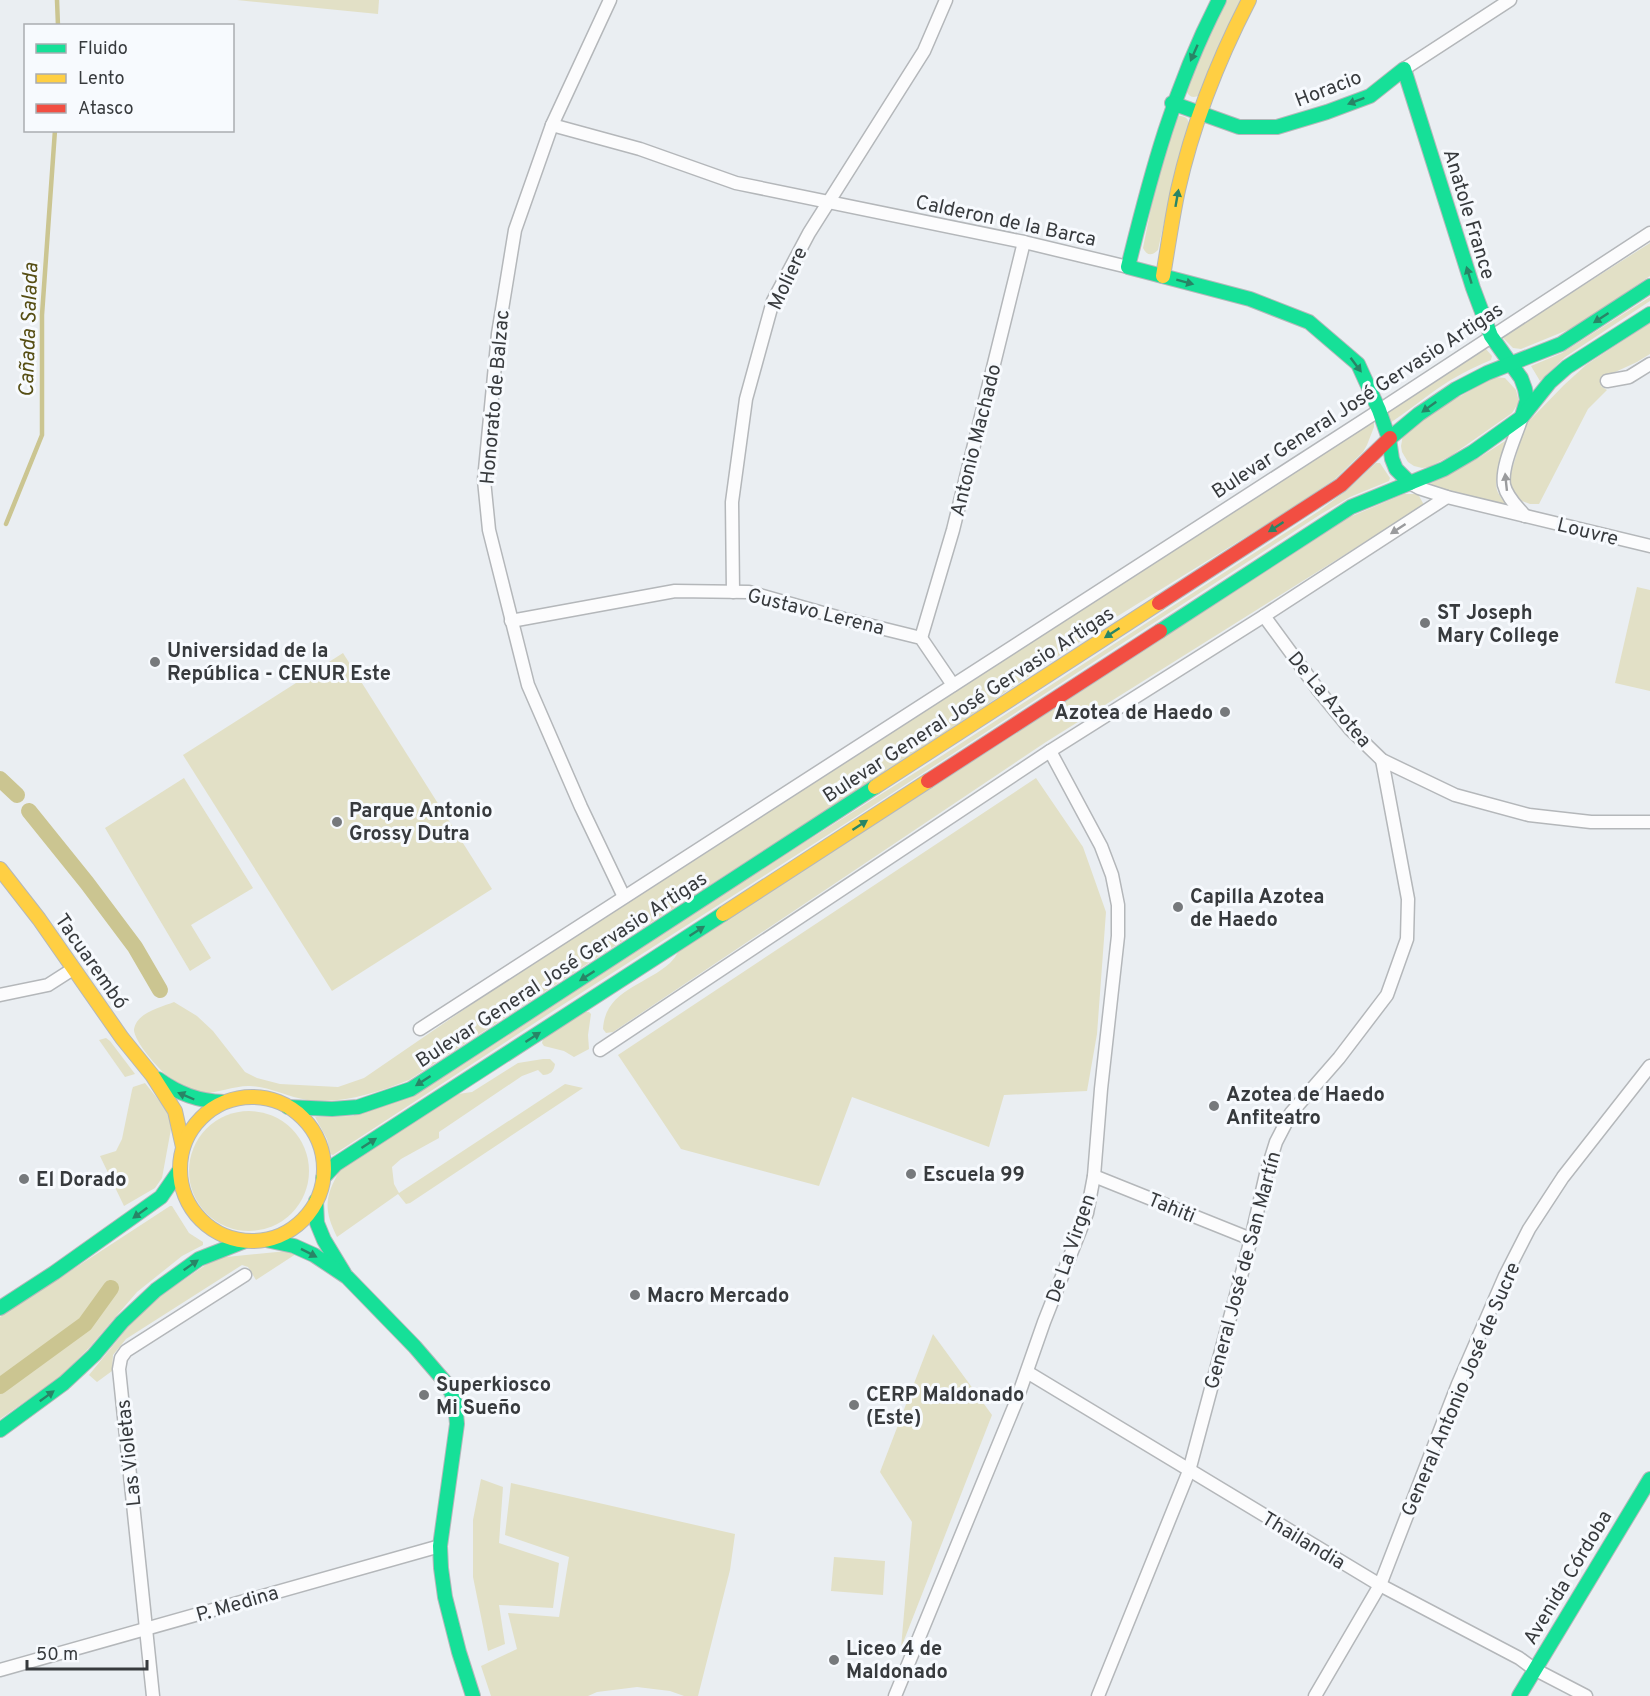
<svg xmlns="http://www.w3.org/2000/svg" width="1650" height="1696" font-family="Overpass,sans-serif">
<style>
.green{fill:#e2e0c6}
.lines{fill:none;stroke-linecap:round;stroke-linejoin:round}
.stream{stroke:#cbc591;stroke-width:4.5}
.canal{stroke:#cbc591;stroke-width:16}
.street-casing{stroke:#b4b7ba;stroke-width:15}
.fast-casing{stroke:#b4b7ba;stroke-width:16}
.slow-casing{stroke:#b4b7ba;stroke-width:16}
.jam-casing{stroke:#b4b7ba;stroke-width:16}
.street{stroke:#fcfcfd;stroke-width:12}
.fast{stroke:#16e098;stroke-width:14}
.slow{stroke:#ffcf43;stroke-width:14}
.jam{stroke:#f24e42;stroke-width:14}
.oneway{fill:#288566}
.oneway2{fill:#9a9b9d}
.poi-dot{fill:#76797c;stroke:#f7fafe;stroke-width:2}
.labels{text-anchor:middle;stroke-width:6;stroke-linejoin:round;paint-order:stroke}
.street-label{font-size:20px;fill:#373a3d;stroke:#f7fafe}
.poi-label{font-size:20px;font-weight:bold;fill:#373a3d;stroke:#f7fafe;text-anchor:start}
.water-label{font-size:21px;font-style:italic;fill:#564e14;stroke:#f7fafe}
</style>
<rect width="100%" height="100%" fill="#eaeef2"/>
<g class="green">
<polygon points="237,0 379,0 378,14"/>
<path d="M 1225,0 L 1242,0 L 1200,95 C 1193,99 1188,97 1186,89 Z"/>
<path d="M 1179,116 C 1185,116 1188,118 1189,124 L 1172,186 L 1158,250 C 1152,256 1147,256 1143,248 L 1156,183 L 1176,119 Z"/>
<polygon points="1650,243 1650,276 1575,327 1521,349 1513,348 1502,337"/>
<polygon points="1650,297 1650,301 1565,357 1540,381 1531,366 1562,353"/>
<polygon points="1650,323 1650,354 1637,362 1600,379 1601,386 1607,390 1588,409 1539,504 1530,504 1522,501 1516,496 1510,483 1510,476 1524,429 1529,421 1564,385 1586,365"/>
<path d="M 1485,348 L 1492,356 L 1491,360 C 1472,368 1454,377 1437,389 C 1421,400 1407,412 1390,423 L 1386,407 Z"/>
<polygon points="1494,377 1505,378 1516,390 1519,402 1512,413 1452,455 1429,467 1422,468 1414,466 1408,462 1402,452 1401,446 1403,435 1436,410"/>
<path d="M 1370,420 L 1374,422 L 1374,427 L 1367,445 L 1363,452 L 1335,479 L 1286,512 L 1113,619 L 985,706 L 787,836 L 647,925 L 409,1080 C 377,1093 342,1104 307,1100 C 288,1097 270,1087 250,1086 C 236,1085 211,1095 200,1093 C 195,1092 172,1080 168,1076 C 159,1070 133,1040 134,1029 C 137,1012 162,1007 174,1002 L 197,1016 L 213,1031 L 245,1072 L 257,1078 L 280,1084 L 338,1087 L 364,1078 L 558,945 L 632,897 L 700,857 L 804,788 Z"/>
<path d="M 1505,441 L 1507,443 C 1503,456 1494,476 1497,490 C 1499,496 1504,501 1508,506 L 1429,487 L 1428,485 L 1477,459 Z"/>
<polygon points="1376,463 1380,463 1390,478 1389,481 1350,497 1321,514 854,818 550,1013 333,1155 330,1154 327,1139 315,1117 353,1116 818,834 943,755 1319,511 1346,491"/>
<path d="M 1404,494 L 1418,494 L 1424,505 L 1046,742 L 613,1032 L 606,1033 L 603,1029 C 605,990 646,985 670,963 C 673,960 676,956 678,952 L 1350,517 Z"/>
<polygon points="1637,587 1650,590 1650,691 1615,683"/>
<polygon points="343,653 492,889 332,991 183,755"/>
<polygon points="184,778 253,888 191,925 211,958 190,971 105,828"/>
<polygon points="1036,778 1083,847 1106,912 1097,1034 1087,1091 1004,1095 989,1147 852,1097 819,1186 681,1149 618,1055"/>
<polygon points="584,1012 589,1012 591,1014 588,1035 589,1049 574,1057 564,1051 544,1046 542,1043 543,1039"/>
<polygon points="106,1038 110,1041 135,1074 125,1077 99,1040"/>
<path d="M 543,1059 L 550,1059 L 555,1064 C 554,1071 550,1075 543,1075 L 538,1070 L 522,1076 L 439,1132 L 439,1138 L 401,1159 L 392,1167 L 394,1184 L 399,1193 L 565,1084 L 583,1088 L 410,1203 L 406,1204 L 398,1194 L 337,1237 C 323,1209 325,1196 340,1170 L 458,1094 L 472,1092 L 518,1063 Z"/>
<polygon points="145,1083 169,1113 171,1129 162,1178 155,1188 124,1206 100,1156 116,1151 122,1139 132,1090 133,1087"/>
<circle cx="249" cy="1171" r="60"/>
<polygon points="170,1206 172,1206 189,1233 203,1242 203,1245 182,1256 137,1292 88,1349 59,1378 0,1419 0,1317"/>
<polygon points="287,1251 299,1252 256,1280 248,1267 242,1265 126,1339 113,1355 112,1371 97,1382 89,1375 133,1321 157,1298 216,1258"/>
<polygon points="933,1334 992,1415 901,1648 912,1522 880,1472"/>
<polygon points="481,1479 503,1487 499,1543 559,1563 553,1608 499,1605 505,1644 488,1651 473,1577 473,1520"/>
<polygon points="511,1483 735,1534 730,1570 698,1696 684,1696 670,1691 637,1687 597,1692 588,1696 491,1696 481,1666 517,1649 508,1613 559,1617 569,1557 505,1535"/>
<polygon points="834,1557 885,1561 883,1595 831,1591"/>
</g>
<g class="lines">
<g class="stream">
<polyline points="57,0 58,26"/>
<polyline points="6,524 42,435 42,315 55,130"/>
</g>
<g class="canal">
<polyline points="0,779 17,795"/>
<polyline points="29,811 87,883 135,947 160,990"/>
<polyline points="0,1386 85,1324 111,1288"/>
</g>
<defs>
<g id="street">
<polyline points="610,0 552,125 515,230 498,334 484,480 489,530 528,685 581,807 624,897"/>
<polyline points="1404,69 1510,0"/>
<polyline points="552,125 640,149 736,183 1024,242 1128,267"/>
<polyline points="1607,381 1629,377 1650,364"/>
<path d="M 1522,417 C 1516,436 1501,466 1504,485 C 1507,498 1518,507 1525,516"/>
<polyline points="1410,483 1419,488 1447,497 1650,546"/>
<polyline points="733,592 732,502 746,399 773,301 809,233 924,51 946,0"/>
<polyline points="1264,616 1319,691 1350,729 1382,760 1455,795 1529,815 1591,822 1650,822"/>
<polyline points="511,621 675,591 749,592 844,619 921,638 953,685"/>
<polyline points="921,638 953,530 1024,242"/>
<polyline points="0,995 48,985 73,969"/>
<polyline points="420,1029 1372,415 1650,233"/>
<polyline points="600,1050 1050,751 1264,616 1447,497"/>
<polyline points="1094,1176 1251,1239"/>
<polyline points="1027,1372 1380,1585 1519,1658 1534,1669 1586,1696"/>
<polyline points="0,1670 440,1546"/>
<polyline points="153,1696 119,1369 121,1358 126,1351 245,1275"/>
<polyline points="895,1696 1016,1402 1044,1322 1087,1213 1094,1176 1101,1089 1118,936 1118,905 1112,875 1101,846 1050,751"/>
<polyline points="1098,1696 1189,1471 1251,1239 1266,1174 1276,1142 1291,1113 1339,1058 1387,995 1407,939 1408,899 1382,760"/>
<polyline points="1315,1696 1380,1585 1458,1384 1505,1276 1529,1229 1563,1177 1650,1066"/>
</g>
<g id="fast">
<path d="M 1219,0 C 1174,87 1151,173 1128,267 L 1250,299 L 1309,322 L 1358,364 L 1379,410 L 1389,439 L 1392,459 L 1396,469 L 1410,483"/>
<polyline points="1172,103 1239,127 1277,127 1327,112 1370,96 1404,69 1473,288 1491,336 1521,378 1525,389 1527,400 1522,416"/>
<polyline points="1390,438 1419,414 1456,389 1487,373 1561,344 1650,286"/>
<polyline points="1160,631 1351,507 1444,469 1473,452 1522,417 1550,382 1567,367 1650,314"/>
<path d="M 158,1079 C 179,1094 198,1101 224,1102"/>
<polyline points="288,1107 332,1109 358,1107 411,1089 875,787"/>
<polyline points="323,1178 336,1164 723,914"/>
<polyline points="316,1201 317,1223 324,1240 344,1273"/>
<polyline points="266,1240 294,1246 314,1255 347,1277 415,1347 446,1383 451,1392 455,1402 457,1424 440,1546 441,1568 445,1597 459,1652 473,1696"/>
<polyline points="0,1308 54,1273 161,1197 179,1171"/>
<polyline points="0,1430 64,1383 94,1355 122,1322 156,1290 199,1259 245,1241"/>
<polyline points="1519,1696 1650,1479"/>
</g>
<g id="slow">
<path d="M 1163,276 C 1168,247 1172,218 1178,190 C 1193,123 1218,60 1249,0"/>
<polyline points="875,787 1159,603"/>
<polyline points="0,869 39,919 122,1038 152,1075 175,1111 183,1147"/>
<polyline points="723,914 928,781"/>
<circle cx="252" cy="1169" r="72"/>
</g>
<g id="jam">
<polyline points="1159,603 1341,485 1390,438"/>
<polyline points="928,781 1160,631"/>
</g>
</defs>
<use href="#street" class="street-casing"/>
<use href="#fast" class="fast-casing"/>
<use href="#slow" class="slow-casing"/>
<use href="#jam" class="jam-casing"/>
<use href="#street" class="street"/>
<use href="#fast" class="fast"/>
<use href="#slow" class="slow"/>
<use href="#jam" class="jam"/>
</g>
<defs><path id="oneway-solid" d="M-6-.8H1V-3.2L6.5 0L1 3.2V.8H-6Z" transform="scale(1.5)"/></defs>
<g class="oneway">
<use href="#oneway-solid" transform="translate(1194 53) rotate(114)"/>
<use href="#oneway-solid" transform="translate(1356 101) rotate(159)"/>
<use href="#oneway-solid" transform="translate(1177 198) rotate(-80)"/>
<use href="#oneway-solid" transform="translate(1469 275) rotate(-107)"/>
<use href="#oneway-solid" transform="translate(1185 282) rotate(15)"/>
<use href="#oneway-solid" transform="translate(1601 318) rotate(147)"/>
<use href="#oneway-solid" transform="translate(1356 365) rotate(53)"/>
<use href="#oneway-solid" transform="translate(1429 407) rotate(144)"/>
<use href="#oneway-solid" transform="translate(1276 527) rotate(147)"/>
<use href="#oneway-solid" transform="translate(1112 633) rotate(147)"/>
<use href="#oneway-solid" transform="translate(860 825) rotate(-33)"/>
<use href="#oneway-solid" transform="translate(697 931) rotate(-33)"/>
<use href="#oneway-solid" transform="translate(587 976) rotate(147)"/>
<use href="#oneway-solid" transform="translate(533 1037) rotate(-33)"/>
<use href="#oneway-solid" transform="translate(423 1081) rotate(147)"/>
<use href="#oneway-solid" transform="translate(186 1096) rotate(-157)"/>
<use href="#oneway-solid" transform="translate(369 1143) rotate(-33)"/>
<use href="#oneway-solid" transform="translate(140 1213) rotate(144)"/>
<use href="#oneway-solid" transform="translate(309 1253) rotate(27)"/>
<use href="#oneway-solid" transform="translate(191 1265) rotate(-35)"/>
<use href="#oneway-solid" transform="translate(47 1396) rotate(-36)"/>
</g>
<g class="oneway2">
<use href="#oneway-solid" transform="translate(1506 482) rotate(-96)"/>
<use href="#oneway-solid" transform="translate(1398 529) rotate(147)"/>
</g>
<g class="poi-dot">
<circle cx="1425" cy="623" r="6"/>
<circle cx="155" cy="662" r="6"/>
<circle cx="1225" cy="712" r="6"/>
<circle cx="337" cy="822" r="6"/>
<circle cx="1178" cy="907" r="6"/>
<circle cx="1214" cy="1106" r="6"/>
<circle cx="911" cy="1174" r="6"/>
<circle cx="24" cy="1179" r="6"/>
<circle cx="635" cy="1295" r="6"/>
<circle cx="424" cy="1395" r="6"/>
<circle cx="854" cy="1405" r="6"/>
<circle cx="834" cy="1660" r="6"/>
</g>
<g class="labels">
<g class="street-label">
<text transform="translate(1328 88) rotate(-21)" y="7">Horacio</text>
<text transform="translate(1470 214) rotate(73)" y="7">Anatole France</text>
<text transform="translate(1006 220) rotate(12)" y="7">Calderon de la Barca</text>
<text transform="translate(787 278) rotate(-65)" y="7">Moliere</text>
<text transform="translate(494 397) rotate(-85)" y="7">Honorato de Balzac</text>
<text transform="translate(1357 400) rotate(-33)" y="7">Bulevar General José Gervasio Artigas</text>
<text transform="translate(975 440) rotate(-76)" y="7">Antonio Machado</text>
<text transform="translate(1588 531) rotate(14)" y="7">Louvre</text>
<text transform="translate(816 611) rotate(14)" y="7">Gustavo Lerena</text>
<text transform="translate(1330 699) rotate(50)" y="7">De La Azotea</text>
<text transform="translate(968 704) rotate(-33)" y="7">Bulevar General José Gervasio Artigas</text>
<text transform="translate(92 961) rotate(55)" y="7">Tacuarembó</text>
<text transform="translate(561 969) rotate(-33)" y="7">Bulevar General José Gervasio Artigas</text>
<text transform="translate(1172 1207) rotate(22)" y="7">Tahiti</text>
<text transform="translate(1070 1248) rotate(-71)" y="7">De La Virgen</text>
<text transform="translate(1242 1270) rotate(-75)" y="7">General José de San Martín</text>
<text transform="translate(1460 1389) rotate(-67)" y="7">General Antonio José de Sucre</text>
<text transform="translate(128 1453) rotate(-96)" y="7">Las Violetas</text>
<text transform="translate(1304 1540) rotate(31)" y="7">Thailandia</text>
<text transform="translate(1567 1577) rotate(-59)" y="7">Avenida Córdoba</text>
<text transform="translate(237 1603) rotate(-16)" y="7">P. Medina</text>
</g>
<g class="poi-label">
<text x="1437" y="619">ST Joseph<tspan x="1437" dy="23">Mary College</tspan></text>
<text x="167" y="657">Universidad de la<tspan x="167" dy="23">República - CENUR Este</tspan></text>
<text x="1213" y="719" text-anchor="end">Azotea de Haedo</text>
<text x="349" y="817">Parque Antonio<tspan x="349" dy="23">Grossy Dutra</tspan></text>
<text x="1190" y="903">Capilla Azotea<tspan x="1190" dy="23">de Haedo</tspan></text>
<text x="1226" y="1101">Azotea de Haedo<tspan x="1226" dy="23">Anfiteatro</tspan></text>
<text x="923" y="1181">Escuela 99</text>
<text x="36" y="1186">El Dorado</text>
<text x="647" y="1302">Macro Mercado</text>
<text x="436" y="1391">Superkiosco<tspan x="436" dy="23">Mi Sueño</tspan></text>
<text x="866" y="1401">CERP Maldonado<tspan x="866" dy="23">(Este)</tspan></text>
<text x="846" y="1655">Liceo 4 de<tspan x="846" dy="23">Maldonado</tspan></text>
</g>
<g class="water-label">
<text transform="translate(28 330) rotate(-88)" y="7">Cañada Salada</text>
</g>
</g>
<rect x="24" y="24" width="210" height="108" fill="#f7fafe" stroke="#aaadb1" stroke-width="1.5"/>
<rect x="36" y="44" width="30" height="9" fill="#16e098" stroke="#aaadb1" stroke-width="1.5"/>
<text x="78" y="54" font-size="18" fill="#373a3d">Fluido</text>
<rect x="36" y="74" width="30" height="9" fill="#ffcf43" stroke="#aaadb1" stroke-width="1.5"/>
<text x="78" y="84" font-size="18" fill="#373a3d">Lento</text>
<rect x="36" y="104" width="30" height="9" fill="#f24e42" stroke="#aaadb1" stroke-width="1.5"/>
<text x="78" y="114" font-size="18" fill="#373a3d">Atasco</text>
<path d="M27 1660v9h120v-9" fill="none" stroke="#373a3d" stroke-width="3"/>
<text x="36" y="1660" font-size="18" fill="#373a3d" stroke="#f7fafe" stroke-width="4.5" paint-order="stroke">50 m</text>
</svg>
